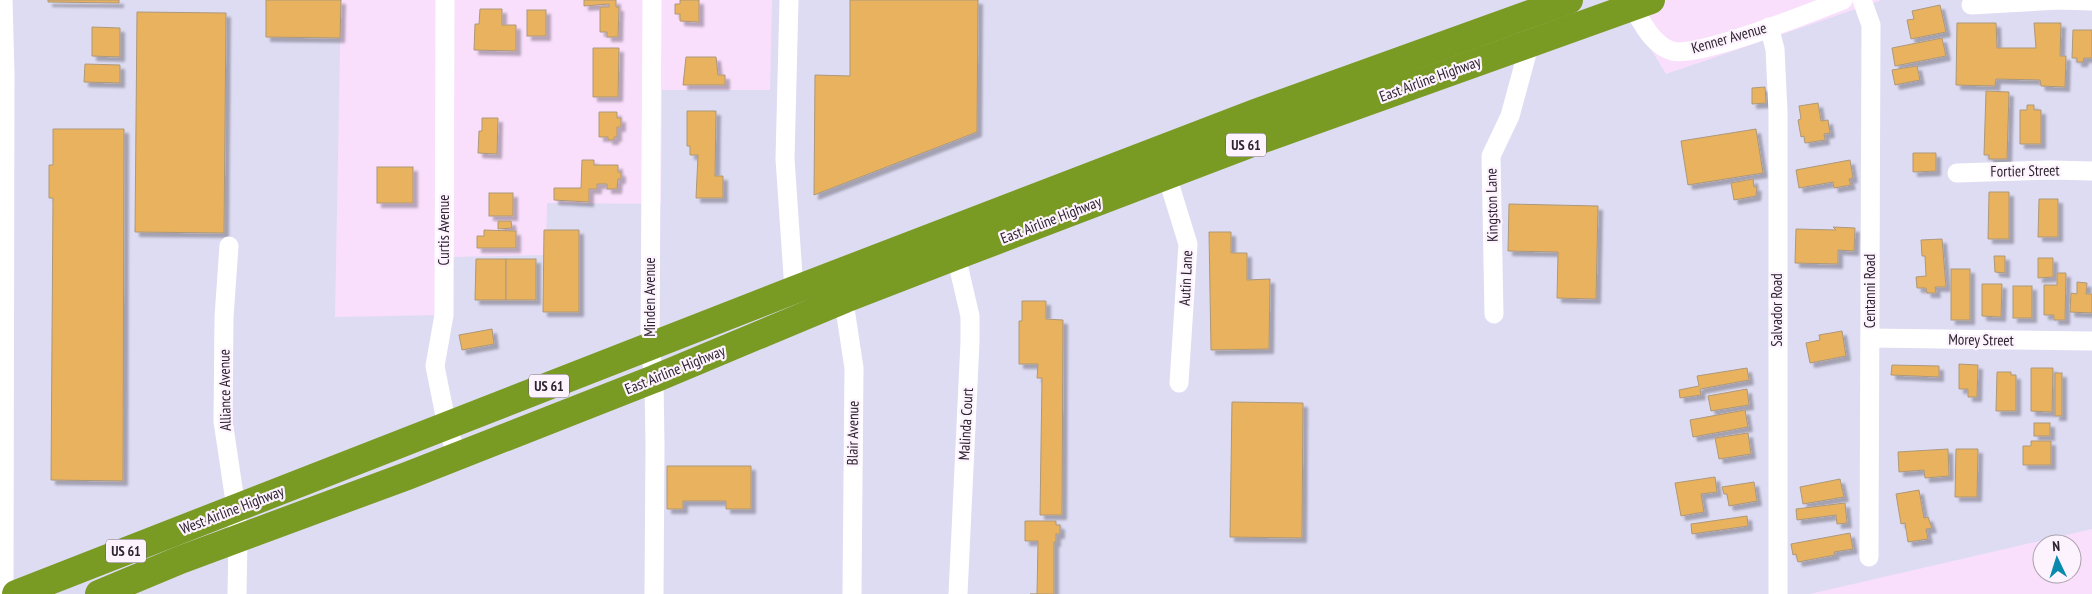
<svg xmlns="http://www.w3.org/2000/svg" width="2092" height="594" font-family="'PT Sans Narrow',sans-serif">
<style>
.industrial{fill:#dedcf3}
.building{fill:#e9b25f;stroke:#ac987b;filter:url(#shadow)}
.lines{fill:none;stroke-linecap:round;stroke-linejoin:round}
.minor{stroke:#fff;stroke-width:19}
.highway{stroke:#799a23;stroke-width:28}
.labels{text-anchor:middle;stroke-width:4.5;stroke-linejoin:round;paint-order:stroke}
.shield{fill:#fdf3fe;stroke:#6b616c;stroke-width:1}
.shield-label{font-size:14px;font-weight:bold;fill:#2c232e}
.street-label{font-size:15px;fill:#2c232e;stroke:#fdf3fe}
</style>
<defs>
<filter id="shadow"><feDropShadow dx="4.5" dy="4.5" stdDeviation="1" flood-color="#0004"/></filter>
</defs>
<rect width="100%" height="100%" fill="#f9dffc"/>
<polygon class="industrial" points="0,0 341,0 335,317 444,315 449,257 546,255 547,203 661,204 662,90 770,90 772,0 1621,0 1666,74 1882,0 2092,0 2092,529 1810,594 0,594"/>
<g class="building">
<polygon points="48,0 119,0 119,3 48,2"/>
<polygon points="266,0 341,0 340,38 266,37"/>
<polygon points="584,0 616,0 616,7 619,7 618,37 607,37 607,32 600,32 600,7 609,7 609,4 584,6"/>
<polygon points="680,0 699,0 699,22 680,21 680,14 675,14 675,4 680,4"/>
<polygon points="850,0 978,0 977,132 814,195 815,75 850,76"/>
<polygon points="1940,5 1946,32 1911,39 1907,20 1914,19 1912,11"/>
<polygon points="480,9 502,9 502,25 516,25 516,51 474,50 475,24 479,24"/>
<rect x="527" y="10" width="19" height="26"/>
<polygon points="137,12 226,13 224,233 135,232"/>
<polygon points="1957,23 1996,23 1997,48 2036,48 2034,23 2061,23 2060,56 2066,56 2065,87 2041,86 2040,80 1996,79 1995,86 1956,85"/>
<polygon points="92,27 120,28 120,57 92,56"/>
<polygon points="2073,30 2092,30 2092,58 2084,58 2083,62 2077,62 2077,58 2072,58"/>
<polygon points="1942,38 1946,56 1895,66 1892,48"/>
<polygon points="593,48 619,48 618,97 593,97"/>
<polygon points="686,57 716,57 718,75 725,75 725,85 683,85"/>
<polygon points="85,64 120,65 120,83 84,82"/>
<polygon points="1917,66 1920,80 1895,85 1892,70"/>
<polygon points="1765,87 1766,103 1752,104 1752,88"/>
<polygon points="1986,91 2009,92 2007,159 1989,159 1989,155 1984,155"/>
<polygon points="1818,103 1821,121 1828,120 1830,133 1824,134 1825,140 1805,143 1804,136 1801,137 1798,120 1801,119 1799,106"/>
<polygon points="2027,105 2034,105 2034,110 2041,110 2041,144 2020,144 2020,110 2027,110"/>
<polygon points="687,111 716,111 715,176 723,176 723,198 696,198 698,155 690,155 690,146 687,146"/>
<polygon points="599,112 617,112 617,118 621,118 621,127 617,127 617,137 614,137 614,140 608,140 608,137 599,137"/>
<polygon points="482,118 498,118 497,154 478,153 479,131 482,131"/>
<polygon points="53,129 124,129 123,481 51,480 53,198 49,198 49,165 53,165"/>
<polygon points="1756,129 1763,173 1688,185 1681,141"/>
<polygon points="1913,153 1936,153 1936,171 1913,172"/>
<polygon points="582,160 594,160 594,165 618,165 618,172 621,172 621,179 618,179 617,189 607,189 607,184 597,184 597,189 589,189 589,202 554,200 554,188 581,188"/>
<polygon points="1850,160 1853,178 1849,179 1851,185 1834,188 1833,182 1799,188 1796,170"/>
<rect x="377" y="167" width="36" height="36"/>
<polygon points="1753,179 1754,187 1757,187 1756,196 1734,200 1731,183"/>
<polygon points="1989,192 2009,192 2009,239 1988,239"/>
<rect x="489" y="193" width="24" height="23"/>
<polygon points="2039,199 2058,199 2058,237 2038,237"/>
<polygon points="1509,204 1598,206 1596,299 1557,298 1558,252 1508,251"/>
<polygon points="498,221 511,221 512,228 498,229"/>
<polygon points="1833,227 1855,228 1854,251 1838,250 1838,264 1795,263 1796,229 1836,230"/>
<polygon points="484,230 516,231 516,248 477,248 477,236 484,236"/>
<polygon points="544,230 579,230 579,312 543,312"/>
<polygon points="1209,232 1231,232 1231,253 1247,253 1247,280 1270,279 1269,349 1211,350"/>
<polygon points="1942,239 1946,287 1935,287 1936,293 1927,293 1926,288 1917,288 1916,277 1926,276 1925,256 1922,256 1921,240"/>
<polygon points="1994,256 2005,256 2005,273 1995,272"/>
<polygon points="2038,258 2053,258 2053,277 2038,278"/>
<polygon points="476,259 506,259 506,300 475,300"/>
<rect x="506" y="259" width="30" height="41"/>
<rect x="1951" y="269" width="19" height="51"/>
<polygon points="2057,273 2066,273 2065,320 2054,320 2054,315 2044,315 2044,285 2057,285"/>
<polygon points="2077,282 2087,283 2086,294 2092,294 2092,313 2070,312 2071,293 2077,294"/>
<polygon points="1982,284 2002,284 2001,317 1982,316"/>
<rect x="2013" y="286" width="19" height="32"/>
<polygon points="1022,301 1046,301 1046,319 1063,320 1062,515 1040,515 1042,378 1037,378 1038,364 1019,364 1019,321 1022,321"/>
<polygon points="492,329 494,344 462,350 459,335"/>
<polygon points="1842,331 1846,356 1810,363 1806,343 1820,340 1819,335"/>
<polygon points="1959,364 1978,365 1977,397 1968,397 1968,389 1959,389"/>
<polygon points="1892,365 1939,366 1939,377 1891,375"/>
<polygon points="1747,368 1749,380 1700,389 1701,395 1680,398 1679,390 1699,386 1697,376"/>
<polygon points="2031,368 2053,368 2052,412 2031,411"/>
<polygon points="1997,372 2011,372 2011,375 2016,375 2016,411 1996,411"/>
<rect x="2055" y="373" width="7" height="43"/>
<polygon points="1747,389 1749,405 1711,411 1708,396"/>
<polygon points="1232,402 1303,403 1302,538 1230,537"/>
<polygon points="1745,410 1748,427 1693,437 1690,420"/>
<rect x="2034" y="423" width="16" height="13"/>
<polygon points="1748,433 1751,454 1719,459 1715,438"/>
<polygon points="2031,441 2051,441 2051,465 2023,465 2023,446 2031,446"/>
<polygon points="1948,449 1949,476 1925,478 1924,470 1899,472 1898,452"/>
<polygon points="1956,449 1978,449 1977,497 1955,497"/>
<polygon points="667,466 751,466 751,509 726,509 726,501 683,501 683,509 667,509"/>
<polygon points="1715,477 1717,492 1701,494 1704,512 1681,516 1675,483"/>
<polygon points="1840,479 1844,497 1803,504 1800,487"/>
<polygon points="1754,482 1757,501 1729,506 1727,494 1724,494 1722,487"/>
<polygon points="1919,490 1924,518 1928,517 1932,528 1926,529 1928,539 1908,542 1905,523 1901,524 1896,494"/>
<polygon points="1845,503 1847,523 1837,524 1836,515 1797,520 1796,509"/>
<polygon points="1747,516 1748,526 1692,534 1691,524"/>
<polygon points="1025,521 1056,521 1056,525 1060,525 1060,534 1056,534 1056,542 1054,542 1054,594 1030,594 1037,594 1038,541 1025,541"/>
<polygon points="1850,533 1853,549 1834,552 1835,555 1798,562 1796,554 1793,555 1791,544"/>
</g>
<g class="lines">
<g class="minor">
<polyline points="3,0 5,74 4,594"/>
<polyline points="445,0 444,315 435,366 447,426 457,456"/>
<polyline points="652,0 650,347 654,379 655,446 654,594"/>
<polyline points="789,0 785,159 794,290"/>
<polyline points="1862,0 1871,25 1869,557"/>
<polyline points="1971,5 2058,0 2092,1"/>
<path d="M 1632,6 C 1642,22 1652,45 1672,51 C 1700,58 1811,12 1843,0"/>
<polyline points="1769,27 1775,49 1778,112 1778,594"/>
<polyline points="1159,169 1167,176 1188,244 1179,383"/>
<polyline points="1957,173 2051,170 2092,171"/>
<polyline points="229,246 224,317 223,421 236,508 238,538 237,594"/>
<polyline points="956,256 970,316 970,342 958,594"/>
<polyline points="842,289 854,368 852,594"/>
<polyline points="1494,314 1491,156 1510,116 1532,35"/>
<polyline points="1870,338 2092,341"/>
</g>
<g class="highway">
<polyline points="16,594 794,290 1255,113 1569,0"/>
<polyline points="99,594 180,560 407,476 654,379 845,299 956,256 1255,142 1651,0"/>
</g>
</g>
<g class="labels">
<g class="shield">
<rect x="1226" y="133.5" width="40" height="23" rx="4"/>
<rect x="529" y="374.5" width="40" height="23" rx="4"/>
<rect x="106" y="539.5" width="40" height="23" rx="4"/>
</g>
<g class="shield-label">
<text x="1246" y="150">US 61</text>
<text x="549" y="391">US 61</text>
<text x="126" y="556">US 61</text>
</g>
<g class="street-label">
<text transform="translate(1729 38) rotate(-16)" y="5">Kenner Avenue</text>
<text transform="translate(1430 79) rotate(-20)" y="5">East Airline Highway</text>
<text transform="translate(2025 171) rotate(-1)" y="5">Fortier Street</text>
<text transform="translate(1492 205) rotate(-91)" y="5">Kingston Lane</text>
<text transform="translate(1051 220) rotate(-21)" y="5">East Airline Highway</text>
<text transform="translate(444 230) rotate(-90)" y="5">Curtis Avenue</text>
<text transform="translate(1186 278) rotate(-87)" y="5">Autin Lane</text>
<text transform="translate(1870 291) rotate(-90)" y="5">Centanni Road</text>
<text transform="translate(650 297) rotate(-90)" y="5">Minden Avenue</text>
<text transform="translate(1777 310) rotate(-90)" y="5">Salvador Road</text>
<text transform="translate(1981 340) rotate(1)" y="5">Morey Street</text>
<text transform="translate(675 370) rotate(-22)" y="5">East Airline Highway</text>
<text transform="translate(225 390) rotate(-91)" y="5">Alliance Avenue</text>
<text transform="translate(966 424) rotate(-87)" y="5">Malinda Court</text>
<text transform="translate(853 433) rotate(-89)" y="5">Blair Avenue</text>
<text transform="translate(232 510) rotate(-21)" y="5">West Airline Highway</text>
</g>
</g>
<g transform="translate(2057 559) rotate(356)"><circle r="24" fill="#fdf3fe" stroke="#a9a0ab"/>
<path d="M0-4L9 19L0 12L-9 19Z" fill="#0989ab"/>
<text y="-8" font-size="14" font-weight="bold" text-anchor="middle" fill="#2c232e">N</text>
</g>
</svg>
